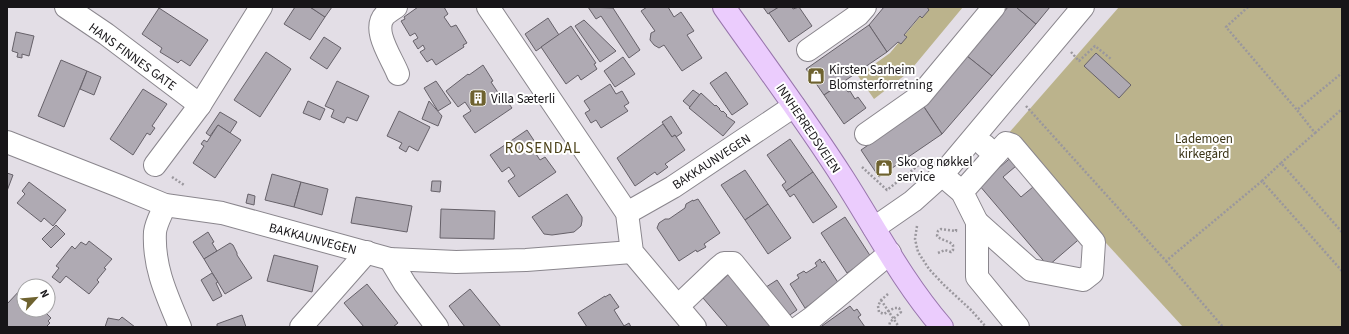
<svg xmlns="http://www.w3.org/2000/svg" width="1349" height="334" font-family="'Source Sans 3',sans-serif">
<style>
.green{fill:#bbb38c}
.building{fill:#afaab3;stroke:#666169}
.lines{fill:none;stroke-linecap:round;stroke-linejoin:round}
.minor-casing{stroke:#8a868d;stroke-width:24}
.major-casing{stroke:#9876ac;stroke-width:24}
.path{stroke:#9a979d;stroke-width:2.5;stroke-dasharray:2 2;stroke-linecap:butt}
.minor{stroke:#fff;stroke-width:22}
.major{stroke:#ebccfd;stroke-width:22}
.labels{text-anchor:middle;stroke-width:4;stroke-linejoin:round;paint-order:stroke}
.street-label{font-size:13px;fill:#171518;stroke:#fff}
.poi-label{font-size:13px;fill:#171518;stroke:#fff;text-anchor:start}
.park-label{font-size:13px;fill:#3a3315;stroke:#fff}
.quarter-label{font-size:15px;letter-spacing:1px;fill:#4b4118;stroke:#fff}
</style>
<rect width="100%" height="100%" fill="#e3dee6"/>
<g class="green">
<polygon points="928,7 963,7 909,72 874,99 858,76 890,53"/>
<polygon points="1119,7 1342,7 1342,327 1183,327 1007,135"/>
</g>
<g class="building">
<polygon points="295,7 310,7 325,17 310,40 284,24"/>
<polygon points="310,7 332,7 325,17"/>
<polygon points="418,7 444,7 448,14 444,17 451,27 456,25 467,43 463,45 464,47 436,65 432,59 427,62 420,52 425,49 423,45 418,49 413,41 418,38 415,33 410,36 401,21 405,19 404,17"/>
<polygon points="588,7 613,8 640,50 629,58 601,16 596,19"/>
<polygon points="647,7 668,7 674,17 681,12 694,31 687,35 702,58 682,71 664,45 659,48 654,45 650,40 651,33 655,31 641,11"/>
<polygon points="763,7 779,7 768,14"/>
<polygon points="779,7 792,7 793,9 799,7 812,26 789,42 769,13"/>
<polygon points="884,7 927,7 929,10 922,18 920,16 904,35 907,37 901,44 898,42 887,52 869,25"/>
<polygon points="1008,7 1016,7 1036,24 992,76 967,56"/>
<polygon points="1016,7 1050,7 1036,24"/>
<polygon points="159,8 208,40 190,66 181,60 178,63 160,52 162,48 142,34"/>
<polygon points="548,18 559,35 536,51 525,34"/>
<polygon points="584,20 616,51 600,62 575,26"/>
<polygon points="869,25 887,52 824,95 806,69"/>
<polygon points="571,26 596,63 594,64 597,69 581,80 578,75 566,84 541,47"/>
<polygon points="16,32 34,36 29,56 22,54 22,58 17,57 18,53 12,51"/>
<polygon points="324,37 341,48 327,69 310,58"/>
<polygon points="266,52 291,69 260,117 234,100"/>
<polygon points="1096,53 1131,85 1119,98 1084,66"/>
<polygon points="967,56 992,76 942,134 924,107"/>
<polygon points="623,57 635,74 615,87 604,71"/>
<polygon points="61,60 87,71 64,127 38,116"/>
<polygon points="483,65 493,81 491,82 499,94 501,93 512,108 475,133 463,116 471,111 465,102 458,107 446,91 468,74 469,75"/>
<polygon points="87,71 101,77 94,95 80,89"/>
<polygon points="726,72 748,104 732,115 710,83"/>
<polygon points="337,81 369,96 357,121 347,117 344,123 331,117 334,110 325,106"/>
<polygon points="436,81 451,103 438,111 424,88"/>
<polygon points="842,83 848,92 850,91 855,99 858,97 866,108 844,124 824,95"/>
<polygon points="610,84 616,94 622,91 629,103 624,106 628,111 601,128 596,120 591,123 585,113 590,110 584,101"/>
<polygon points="143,89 167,104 152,126 155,128 150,135 147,133 133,155 110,139"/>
<polygon points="693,90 700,95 690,107 683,101"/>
<polygon points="701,93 715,106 716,105 720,109 719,109 722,112 723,111 727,115 726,116 735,122 723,136 689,108"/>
<polygon points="308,101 325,109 320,120 303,113"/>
<polygon points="429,101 442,116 438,126 422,119"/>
<polygon points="924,107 942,134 879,177 861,150"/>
<polygon points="399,111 430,127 418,151 409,146 406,152 399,148 402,143 387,136"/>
<polygon points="220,112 237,122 230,133 218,125 210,136 206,133"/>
<polygon points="671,116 682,133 676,137 675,135 672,137 662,122"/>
<polygon points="663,124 672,137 675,135 685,150 665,164 668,167 657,175 655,172 635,186 617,158"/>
<polygon points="218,125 241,140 215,178 193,163 204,146 201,144 204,140 207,142"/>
<polygon points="527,130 537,145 532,148 540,160 545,157 556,172 519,197 508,181 515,176 509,167 502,172 490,155"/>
<polygon points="790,139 813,172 786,191 782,185 786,182 767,155"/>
<polygon points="1015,154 1022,161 1003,177 1021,197 1039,182 1084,235 1048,266 979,185"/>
<polygon points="745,170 768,204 745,220 721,185"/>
<polygon points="813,172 837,207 813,223 794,194 790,197 786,191"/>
<polygon points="7,173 13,175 7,191"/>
<polygon points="272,174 301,182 294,207 265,200"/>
<polygon points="432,181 441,181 440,192 431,191"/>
<polygon points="29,182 66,210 53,226 44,218 41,222 17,203 25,194 22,191"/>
<polygon points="301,182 328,189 322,215 294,207"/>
<polygon points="248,194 255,196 254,205 246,203"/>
<polygon points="567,194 582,217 582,221 581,226 574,232 552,235 544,234 532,217"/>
<polygon points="356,197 412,206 407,232 351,223"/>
<polygon points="698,199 720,233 704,244 706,247 697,252 696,250 679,261 657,228 659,223 665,219 669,219 685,208 686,204 693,200 693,201"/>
<polygon points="768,204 791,238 768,254 745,220"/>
<polygon points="441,209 495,211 494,239 440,238"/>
<polygon points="845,217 871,257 847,273 821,233"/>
<polygon points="56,225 65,234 51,248 42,239"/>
<polygon points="208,232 214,242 212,243 217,251 204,259 193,242"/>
<polygon points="89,241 112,259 104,268 106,269 97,280 99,282 89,294 66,276 60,283 52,277 59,268 56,266 72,246 75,249 81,242 86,245"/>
<polygon points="230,243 233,245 237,253 237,255 252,278 225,294 204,259"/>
<polygon points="274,255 318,266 312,292 267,281"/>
<polygon points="820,259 822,263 824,261 839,284 805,308 790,284 799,278 797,275 804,271 806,273 817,266 815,263"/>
<polygon points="212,273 218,282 216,283 222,296 213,301 201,280"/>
<polygon points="730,273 771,327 728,327 703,298"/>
<polygon points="777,280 797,310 784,319 763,289"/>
<polygon points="367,284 398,323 393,327 364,327 344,303"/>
<polygon points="22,288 24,290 24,310 43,310 51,318 48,321 50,323 46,327 7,327 7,304"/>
<polygon points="470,289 501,327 465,327 449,306"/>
<polygon points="610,294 619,307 614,310 624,326 629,323 631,327 587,327 578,313 605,296 605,297"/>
<polygon points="850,306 854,311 857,309 861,315 858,317 865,327 822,327 822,326"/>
<polygon points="242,315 246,327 217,327 217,324"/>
<polygon points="122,317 135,327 105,327 108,318 119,320"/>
</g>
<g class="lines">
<defs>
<g id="minor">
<polyline points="66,7 106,34 200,105"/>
<path d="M 396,7 C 393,9 388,12 385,15 C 371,30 392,58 398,74"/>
<polyline points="488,7 627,213 632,252 695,327"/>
<polyline points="808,50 858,15 865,7"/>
<polyline points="866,134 920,96 994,7"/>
<polyline points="7,142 119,186 165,205 222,213 390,259 456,262 526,260 632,252"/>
<polyline points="155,165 200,105 261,7"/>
<polyline points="942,175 962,192 977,222 977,277 1018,327"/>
<polyline points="962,192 995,155 984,145"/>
<path d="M 165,205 C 162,213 156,223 155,232 C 153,267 167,296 180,327"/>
<polyline points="627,213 673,187 794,106"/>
<polyline points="977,222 1031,270 1083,280 1092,273 1094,242 1012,145 1006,143 995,155"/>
<polyline points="874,228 913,201 942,175 1083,7"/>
<polyline points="390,259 405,284 437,327"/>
<polyline points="678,306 718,268 724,263 733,263 785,327"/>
<polyline points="301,327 367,252"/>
<polyline points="799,327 813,317 890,253"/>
</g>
<path id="major" d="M 724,7 C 764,64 806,120 843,178 C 875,228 903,282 942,327"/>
</defs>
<use href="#minor" class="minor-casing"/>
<use href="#major" class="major-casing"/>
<g class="path">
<polyline points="1248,7 1226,27 1297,110"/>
<polyline points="1071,52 1079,61 1095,46 1111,59"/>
<polyline points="1026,106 1166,261 1262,181 1342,271"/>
<polyline points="1315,133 1342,109"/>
<polyline points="1281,163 1315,133 1297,110 1342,73"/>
<polyline points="862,167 887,190 924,161"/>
<polyline points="172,177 184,185"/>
<polyline points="1262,181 1281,163 1342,232"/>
<polyline points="917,226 915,239 918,252 929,269 944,285 971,310 986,327"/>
<path d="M 938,253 L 945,250 L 951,252 L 953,250 L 953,245 C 948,240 942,241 937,236 L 938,231 L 941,229 L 956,231 L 956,229"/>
<polyline points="1166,261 1223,327"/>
<polyline points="888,294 881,300 878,306 879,312 884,314 894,308 899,308 901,312 890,322 889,327"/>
<polyline points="881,300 899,327"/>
</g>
<use href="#minor" class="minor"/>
<use href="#major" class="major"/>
</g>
<defs>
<symbol id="shop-square" viewBox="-11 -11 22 22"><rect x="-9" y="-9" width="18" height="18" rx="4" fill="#6e622f" stroke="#fff"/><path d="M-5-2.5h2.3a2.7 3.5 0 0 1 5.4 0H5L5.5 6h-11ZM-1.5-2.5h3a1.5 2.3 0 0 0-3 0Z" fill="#fff"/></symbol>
<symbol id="building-square" viewBox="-11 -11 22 22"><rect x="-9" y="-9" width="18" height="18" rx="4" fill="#6e622f" stroke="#fff"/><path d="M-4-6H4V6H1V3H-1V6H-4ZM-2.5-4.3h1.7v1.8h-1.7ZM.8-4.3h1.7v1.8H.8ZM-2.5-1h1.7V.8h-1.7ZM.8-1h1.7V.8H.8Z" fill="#fff"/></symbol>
</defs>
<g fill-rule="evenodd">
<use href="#shop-square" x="806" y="66" width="20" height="20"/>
<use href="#building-square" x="468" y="88" width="20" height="20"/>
<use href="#shop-square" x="874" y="158" width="20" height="20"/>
</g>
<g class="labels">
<g class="street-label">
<text transform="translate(133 56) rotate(36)" y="5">HANS FINNES GATE</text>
<text transform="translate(809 128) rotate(56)" y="5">INNHERREDSVEIEN</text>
<text transform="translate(711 161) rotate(-33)" y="5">BAKKAUNVEGEN</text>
<text transform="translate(313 238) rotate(15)" y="5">BAKKAUNVEGEN</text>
</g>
<g class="poi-label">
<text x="829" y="74">Kirsten Sarheim<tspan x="829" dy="15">Blomsterforretning</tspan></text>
<text x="491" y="103">Villa Sæterli</text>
<text x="897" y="166">Sko og nøkkel<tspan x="897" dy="15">service</tspan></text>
</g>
<g class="park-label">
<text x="1204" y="143">Lademoen<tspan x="1204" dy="15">kirkegård</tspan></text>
</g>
<g class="quarter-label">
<text x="543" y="153">ROSENDAL</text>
</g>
</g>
<rect width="1349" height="334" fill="none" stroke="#171518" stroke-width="16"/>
<g transform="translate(36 298) rotate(63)"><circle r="19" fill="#ffffff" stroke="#a2a1a3"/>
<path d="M0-3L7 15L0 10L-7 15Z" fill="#6e622f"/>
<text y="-6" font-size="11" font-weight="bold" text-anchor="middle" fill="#171518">N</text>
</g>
</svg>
